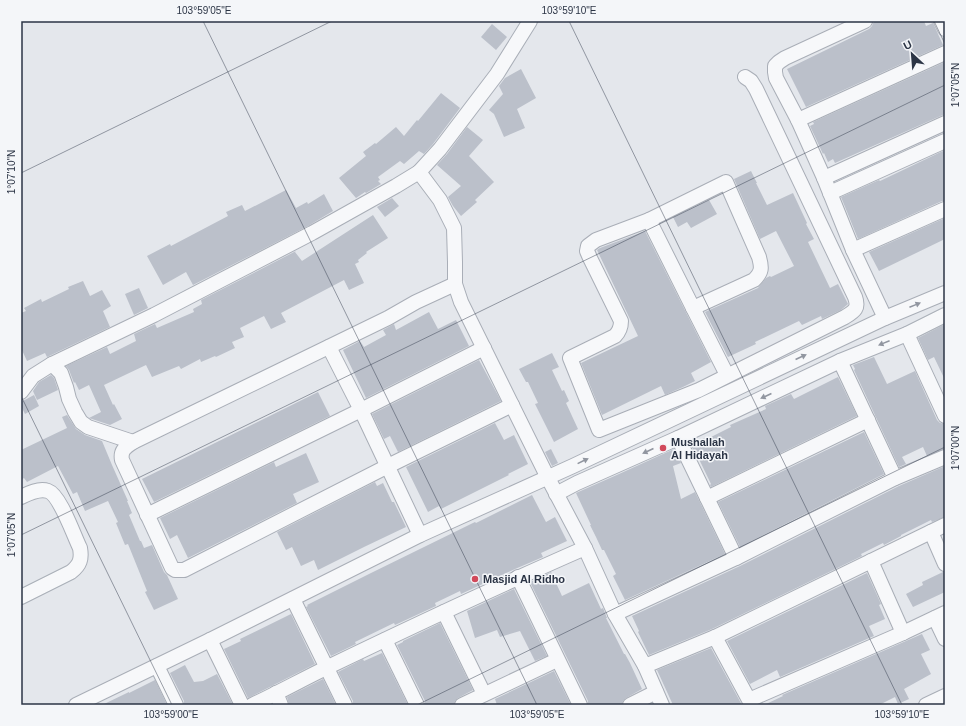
<svg xmlns="http://www.w3.org/2000/svg" width="966" height="726" font-family="Helvetica,sans-serif">
<style>
.building{fill:#bbc0ca}
.lines{fill:none;stroke-linecap:round;stroke-linejoin:round}
.street-casing{stroke:#a9aeb7;stroke-width:16}
.street{stroke:#f7f8fa;stroke-width:14}
.oneway{fill:#9196a0}
.ticks{fill:none;stroke:#2b3445;stroke-width:1;stroke-opacity:0.45}
.poi-dot{fill:#d1495b;stroke:#f4f6f9;stroke-width:1.5}
.labels{text-anchor:middle;stroke-width:3;stroke-linejoin:round;paint-order:stroke}
.poi-label{font-size:11px;font-weight:bold;fill:#2b3445;stroke:#f4f6f9;text-anchor:start}
.neatline{fill:none;stroke:#2b3445;stroke-width:1.5}
.ticks-label{font-size:10px;text-anchor:middle;fill:#2b3445}
</style>
<rect width="100%" height="100%" fill="#e4e7ec"/>
<g class="building">
<polygon points="876,21 924,21 926,26 933,23 943,45 806,107 787,69 869,29 872,26 873,23"/>
<polygon points="492,24 507,37 496,50 481,37"/>
<polygon points="945,62 945,114 835,163 833,159 828,162 824,153 823,154 810,126 814,124 813,122"/>
<polygon points="521,69 536,98 517,109 525,128 504,137 494,114 489,110 503,94 499,86 505,78"/>
<polygon points="441,93 460,108 433,144 424,154 419,151 404,164 400,161 378,177 380,180 378,181 381,184 366,193 365,192 356,198 339,178 366,156 363,152 375,143 376,144 396,127 404,136 417,120 418,121"/>
<polygon points="467,127 483,140 469,156 494,182 475,200 477,202 461,216 453,206 448,197 461,186 437,165 447,154"/>
<polygon points="945,150 945,201 942,201 858,239 841,197 879,180 880,181"/>
<polygon points="751,171 757,183 756,183 767,205 793,193 807,223 806,224 814,239 808,242 830,288 838,284 848,304 841,310 822,319 821,316 802,325 799,321 755,342 756,344 728,357 705,312 758,288 766,278 770,276 771,277 794,266 776,231 760,239 734,179"/>
<polygon points="286,190 296,208 307,202 308,204 324,194 333,211 308,226 193,285 186,272 163,285 147,256 170,244 171,246 228,216 226,212 242,205 245,211"/>
<polygon points="392,198 399,206 385,217 377,207"/>
<polygon points="709,200 717,214 691,228 687,222 678,227 673,217"/>
<polygon points="373,215 388,238 366,252 367,253 358,260 359,262 355,264 364,283 349,290 344,280 281,313 286,322 271,329 264,316 240,328 244,337 232,342 235,348 216,357 215,356 201,362 200,359 181,369 179,366 152,377 146,365 104,385 113,405 114,404 122,419 110,425 89,418 101,412 89,385 79,390 75,382 74,383 69,370 66,366 107,347 110,354 136,341 134,334 155,324 157,328 194,312 193,309 202,304 201,300 296,251 295,252 302,261"/>
<polygon points="945,218 945,239 879,271 869,252"/>
<polygon points="645,231 711,362 691,373 695,381 683,387 665,395 661,386 602,415 581,363 638,336 597,250 600,248"/>
<polygon points="83,281 90,296 102,290 111,306 103,311 110,327 47,357 45,353 27,361 21,348 21,313 26,311 24,308 41,299 42,302 69,289 68,287"/>
<polygon points="139,288 148,308 134,315 125,294"/>
<polygon points="429,312 438,329 456,320 469,346 366,398 343,350 360,341 364,347 386,335 383,330 394,324 396,330"/>
<polygon points="945,324 945,380 934,357 928,360 918,338"/>
<polygon points="552,353 559,367 552,370 562,391 564,390 569,401 566,403 578,429 554,442 535,404 538,403 528,382 526,382 519,369"/>
<polygon points="874,357 887,384 915,371 937,420 940,423 945,424 945,449 927,456 923,447 902,457 906,464 899,467 854,370 855,369 853,365"/>
<polygon points="479,360 501,401 398,452 390,436 384,439 372,414"/>
<polygon points="51,375 54,378 58,390 37,400 33,391 39,382"/>
<polygon points="838,377 857,416 711,487 710,485 711,484 697,455 696,456 691,445 704,438 705,440 731,427 730,425 766,409 765,406 791,394 794,399"/>
<polygon points="318,392 330,416 154,502 142,479"/>
<polygon points="34,395 39,406 25,414 21,406 21,402"/>
<polygon points="67,415 76,429 85,435 102,441 112,465 128,501 127,501 132,513 129,515 140,541 141,541 144,548 152,545 164,572 167,575 178,599 154,610 145,592 147,591 128,544 125,545 116,523 118,522 108,501 85,511 77,492 73,494 58,466 27,482 24,478 21,480 21,450 67,428 62,417"/>
<polygon points="495,423 504,440 514,435 528,464 508,474 509,475 441,509 439,506 428,512 406,467"/>
<polygon points="864,432 884,474 740,547 718,502"/>
<polygon points="551,449 558,463 552,466 545,452"/>
<polygon points="674,449 681,463 673,466 681,499 695,492 725,554 625,600 613,576 616,574 604,550 602,550 596,537 590,525 591,525 576,493 619,474"/>
<polygon points="306,453 319,482 293,494 297,503 188,558 177,535 170,539 160,518 274,462 276,467"/>
<polygon points="945,466 945,517 932,522 931,520 901,535 901,536 884,545 883,543 861,554 862,556 712,629 649,655 638,632 639,631 632,616 740,566 899,486"/>
<polygon points="375,482 377,486 383,483 392,502 394,502 406,527 364,547 318,570 314,560 301,566 292,547 286,550 277,532"/>
<polygon points="532,495 546,522 555,517 567,541 541,553 543,557 515,569 461,594 460,591 435,603 436,606 395,625 394,623 355,642 356,644 331,656 306,607 308,606 307,605 371,573 475,522 476,523"/>
<polygon points="551,572 562,596 589,583 601,609 603,608 607,618 606,618 624,654 625,654 630,663 642,689 626,698 623,701 622,705 588,705 588,701 530,582"/>
<polygon points="943,572 945,572 945,592 913,607 906,594 923,585 922,582"/>
<polygon points="867,573 881,604 879,605 885,619 869,626 874,636 780,677 777,670 750,684 727,641"/>
<polygon points="514,589 547,656 535,661 520,631 500,637 497,630 475,638 467,611"/>
<polygon points="291,614 315,664 248,698 224,649 241,641 240,639"/>
<polygon points="440,623 473,690 458,698 455,701 454,705 425,705 425,701 397,645 403,642 403,641"/>
<polygon points="922,634 930,650 921,654 931,674 904,689 909,699 898,704 895,697 879,705 764,705 783,696 782,695"/>
<polygon points="711,648 742,705 673,705 657,670"/>
<polygon points="382,653 408,705 353,705 353,701 338,672 363,659 364,661"/>
<polygon points="185,665 194,682 203,681 217,674 233,705 184,705 184,701 170,673"/>
<polygon points="554,671 571,705 497,705 495,699"/>
<polygon points="323,679 336,705 289,705 287,697"/>
<polygon points="155,680 167,705 102,705 129,692 129,693"/>
</g>
<g class="lines">
<defs>
<g id="street">
<polyline points="865,21 785,58 779,62 775,66 775,72 776,78 798,120 824,178 853,250 885,318"/>
<polyline points="941,21 945,29"/>
<polyline points="798,120 945,53"/>
<polyline points="419,172 440,149 497,74 530,21"/>
<polyline points="824,178 945,123"/>
<polyline points="830,193 945,141"/>
<polyline points="649,220 693,308 727,375"/>
<polyline points="853,250 945,209"/>
<path d="M 455,284 L 416,302 L 388,318 L 133,442 C 126,447 120,450 122,460 L 172,568 L 175,570 L 184,570 L 388,466 L 512,405"/>
<path d="M 693,308 L 754,280 C 762,272 762,268 759,257 L 726,182 L 649,220 L 596,240 L 588,246 L 587,251 L 590,258 L 621,321 C 621,327 620,331 615,336 L 570,358 L 599,430 L 699,390 L 845,317 C 855,311 859,308 855,297 L 756,89 L 751,81 L 745,77"/>
<polyline points="907,334 945,416"/>
<polyline points="329,347 361,410 420,535"/>
<polyline points="840,361 895,478"/>
<polyline points="52,364 61,373 66,387 69,399 75,412 81,422 88,427 133,442"/>
<polyline points="21,392 33,376 52,364 154,315 312,233 396,186 419,172 440,200 454,228 455,262 455,284 461,302 548,478 585,548 615,614 645,666 662,705"/>
<polyline points="678,438 736,558"/>
<polyline points="556,494 577,483 678,438 840,361 907,334 945,315"/>
<path d="M 21,497 C 29,493 39,488 48,491 C 60,495 74,536 80,548 C 82,559 80,565 71,572 L 21,597"/>
<polyline points="707,498 868,420"/>
<polyline points="147,515 361,410 484,348"/>
<polyline points="931,532 945,564"/>
<polyline points="871,561 903,633"/>
<polyline points="518,577 580,705"/>
<polyline points="293,599 345,705"/>
<polyline points="444,612 484,694"/>
<polyline points="615,614 736,558 895,478 945,457"/>
<polyline points="935,618 945,639"/>
<polyline points="715,637 749,700 903,633 945,613"/>
<polyline points="210,640 242,705"/>
<polyline points="385,640 417,705"/>
<polyline points="157,666 176,705"/>
<polyline points="645,666 715,637 945,525"/>
<polyline points="276,693 281,705"/>
<polyline points="76,705 210,640 420,535 573,466 885,318 945,293"/>
<path d="M 252,705 C 278,693 303,679 328,667 C 413,626 498,586 585,548"/>
<polyline points="462,705 557,660"/>
<polyline points="630,705 656,692"/>
<polyline points="926,705 945,696"/>
</g>
</defs>
<use href="#street" class="street-casing"/>
<use href="#street" class="street"/>
</g>
<defs><path id="oneway-solid" d="M-6-.8H1V-3.2L6.5 0L1 3.2V.8H-6Z"/></defs>
<g class="oneway">
<use href="#oneway-solid" transform="translate(915 305) rotate(-22)"/>
<use href="#oneway-solid" transform="translate(884 343) rotate(158)"/>
<use href="#oneway-solid" transform="translate(801 357) rotate(-25)"/>
<use href="#oneway-solid" transform="translate(766 396) rotate(155)"/>
<use href="#oneway-solid" transform="translate(648 451) rotate(156)"/>
<use href="#oneway-solid" transform="translate(583 461) rotate(-26)"/>
</g>
<path class="ticks" d="M 203,21 L 537,705M 569,21 L 902,705M 934,21 L 945,44M 21,173 L 332,21M 21,396 L 172,705M 21,535 L 945,85M 417,705 L 945,447"/>
<g class="poi-dot">
<circle cx="663" cy="448" r="4"/>
<circle cx="475" cy="579" r="4"/>
</g>
<g class="labels">
<g class="poi-label">
<text x="671" y="446">Mushallah<tspan x="671" dy="13">Al Hidayah</tspan></text>
<text x="483" y="583">Masjid Al Ridho</text>
</g>
</g>
<rect width="966" height="726" fill="none" stroke="#f4f6f9" stroke-width="44"/>
<g transform="translate(912 54) rotate(334)" stroke="#f4f6f9" stroke-width="3" paint-order="stroke">
<path d="M0-3L7 15L0 10L-7 15Z" fill="#2b3445"/>
<text y="-6" font-size="11" font-weight="bold" text-anchor="middle" fill="#2b3445">U</text>
</g>
<rect x="22" y="22" width="922" height="682" class="neatline"/>
<g class="ticks-label">
<text x="204" y="14">103°59'05"E</text>
<text x="569" y="14">103°59'10"E</text>
<text transform="translate(955 85) rotate(-90)" y="4">1°07'05"N</text>
<text transform="translate(11 172) rotate(-90)" y="4">1°07'10"N</text>
<text transform="translate(955 448) rotate(-90)" y="4">1°07'00"N</text>
<text transform="translate(11 535) rotate(-90)" y="4">1°07'05"N</text>
<text x="171" y="718">103°59'00"E</text>
<text x="537" y="718">103°59'05"E</text>
<text x="902" y="718">103°59'10"E</text>
</g>
</svg>
